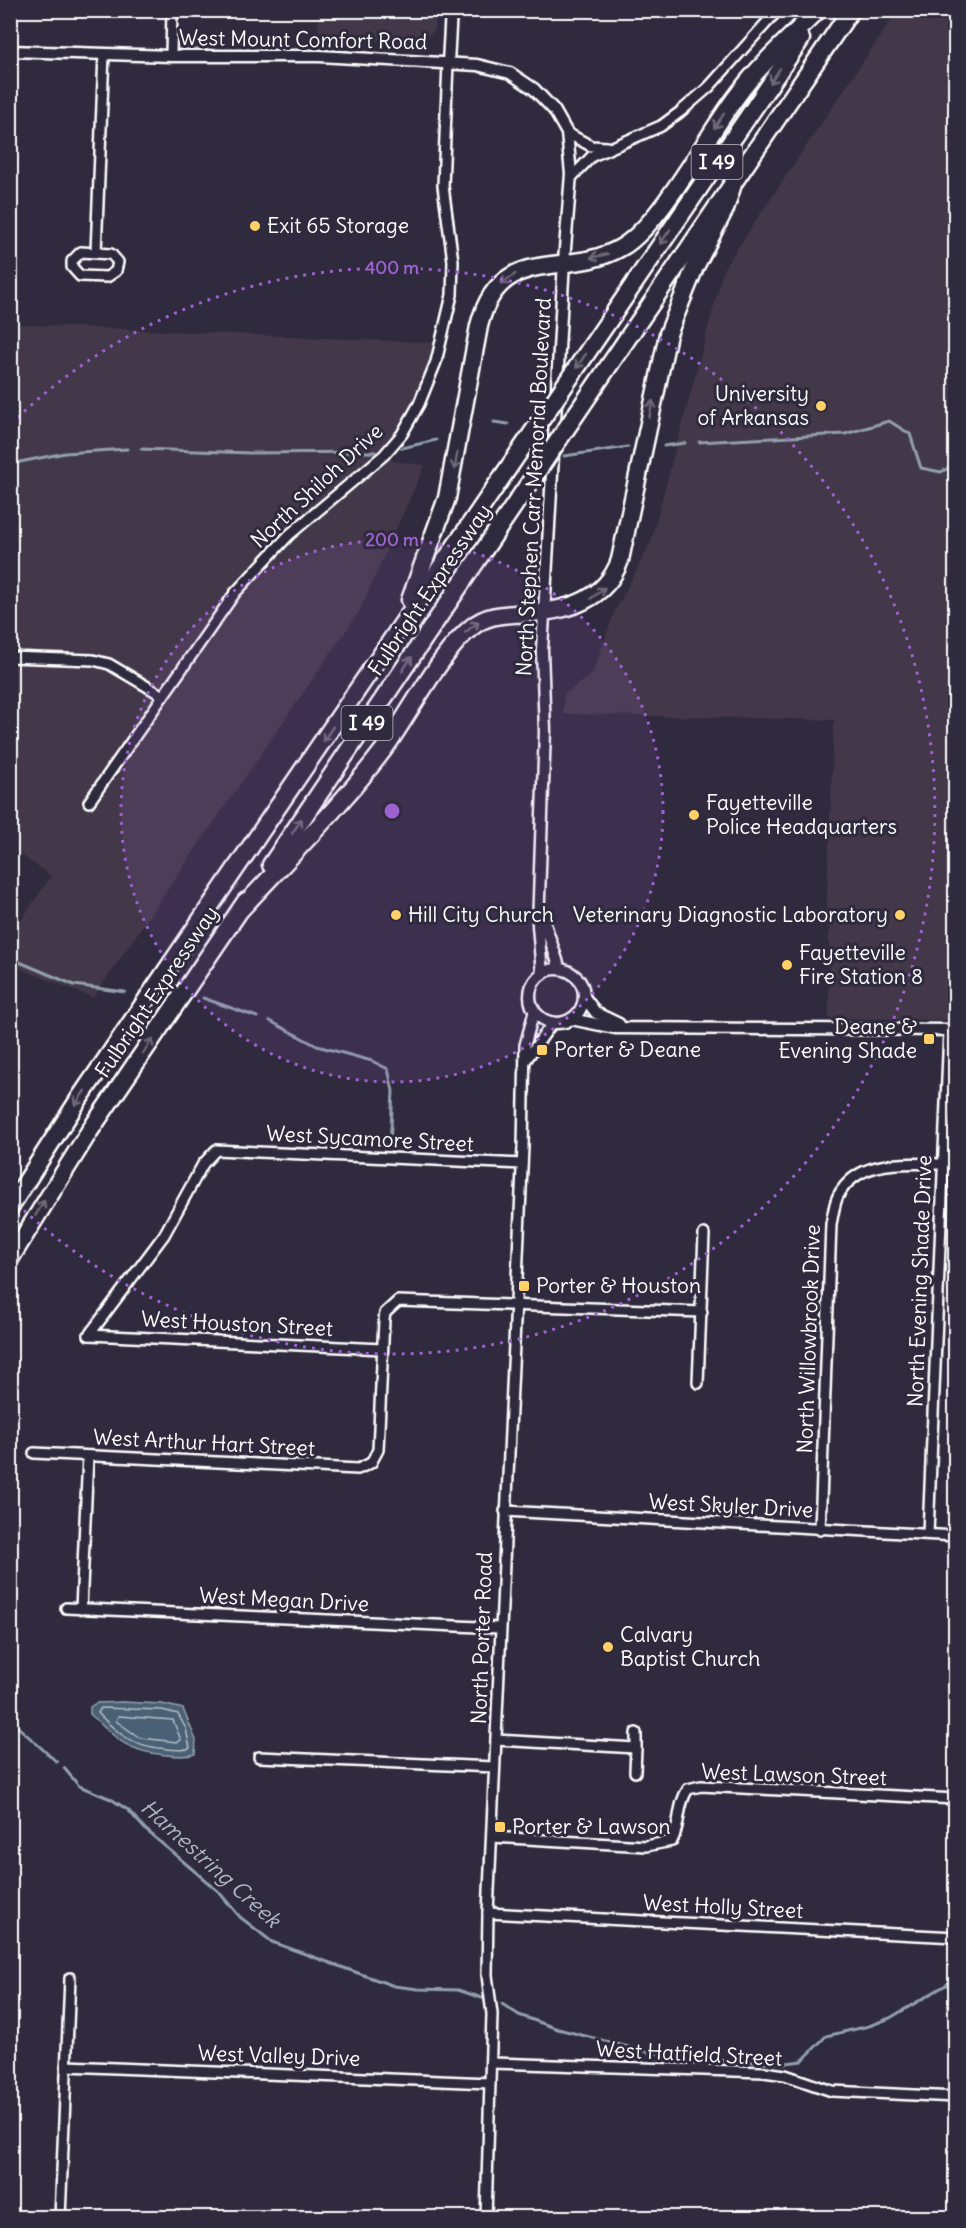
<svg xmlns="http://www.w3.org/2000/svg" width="966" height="2228" font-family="Delius,sans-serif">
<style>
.built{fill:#423748}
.water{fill:#4a6075;stroke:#92a0ac;stroke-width:1.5}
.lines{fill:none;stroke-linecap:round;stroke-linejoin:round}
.shore{stroke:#b7bfc8;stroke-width:1.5}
.stream{stroke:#92a0ac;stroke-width:3}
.minor-casing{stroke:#fff;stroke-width:14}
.tertiary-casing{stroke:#fff;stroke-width:15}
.motorway-casing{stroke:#fff;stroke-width:21}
.minor{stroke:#2f2a3d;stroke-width:9}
.tertiary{stroke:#2f2a3d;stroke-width:10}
.motorway{stroke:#2f2a3d;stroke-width:16}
.motorway-bridge-casing{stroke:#fff;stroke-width:21;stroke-linecap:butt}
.motorway-bridge{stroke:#2f2a3d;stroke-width:16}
.oneway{stroke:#6d6a77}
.ring{fill:none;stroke:#9c61cf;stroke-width:3;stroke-dasharray:3 6}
.poi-dot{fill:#ffd166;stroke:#2f2a3d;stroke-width:2}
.labels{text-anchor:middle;stroke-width:6;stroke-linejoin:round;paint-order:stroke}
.shield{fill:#2f2a3d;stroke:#c1bfc5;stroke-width:1.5}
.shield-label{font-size:20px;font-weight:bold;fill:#fff}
.street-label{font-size:21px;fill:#fff;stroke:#2f2a3d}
.poi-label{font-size:21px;fill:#fff;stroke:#2f2a3d;text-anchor:start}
.water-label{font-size:22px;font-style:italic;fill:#aeb7c1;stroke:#2f2a3d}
.centre{fill:#9c61cf;stroke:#2f2a3d;stroke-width:3}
.ring-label{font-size:18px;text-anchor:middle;font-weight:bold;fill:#9c61cf;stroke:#2f2a3d;stroke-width:6;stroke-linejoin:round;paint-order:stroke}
</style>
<rect width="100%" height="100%" fill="#2f2a3d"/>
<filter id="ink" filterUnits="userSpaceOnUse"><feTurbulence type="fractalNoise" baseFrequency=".0167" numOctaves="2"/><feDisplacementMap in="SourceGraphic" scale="12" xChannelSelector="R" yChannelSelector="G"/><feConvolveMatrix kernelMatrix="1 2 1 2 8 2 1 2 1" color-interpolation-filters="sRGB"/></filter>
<g filter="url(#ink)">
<g class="built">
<polygon points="319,11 436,11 435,30 422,42 318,39"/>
<polygon points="897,11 955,11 955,1020 829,1018 829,918 826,918 834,720 563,714 564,694 592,674 615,611 650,544 724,268"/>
<polygon points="11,324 441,343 419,404 380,459 425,465 359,612 93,998 11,965 11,935 51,876 11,848"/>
</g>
<path class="water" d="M 123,1702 L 162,1704 L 183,1709 L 196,1740 L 195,1754 C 185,1757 176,1756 166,1755 C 128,1752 117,1740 90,1714 L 90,1707 L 96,1703 Z"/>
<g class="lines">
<g class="shore">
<path d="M 101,1708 L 162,1710 L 178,1714 L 186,1729 L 190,1748 C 183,1751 175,1750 167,1749 C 133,1746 121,1737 98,1713 Z"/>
<polygon points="118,1716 173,1720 181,1740 177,1742 140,1738 116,1721"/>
</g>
<g class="stream">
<polyline points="494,422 508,424"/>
<polyline points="699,442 845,434 889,421 910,434 921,468 941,472 956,464"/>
<polyline points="664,446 685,443"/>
<polyline points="402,448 436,440"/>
<polyline points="141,449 250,453 375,452"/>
<polyline points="564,456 628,447"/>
<polyline points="10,464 65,453 127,449"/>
<polyline points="10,958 74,985 125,992"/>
<polyline points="203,998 257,1017"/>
<polyline points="270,1021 317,1046 372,1061 388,1069 393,1091 390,1146"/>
<polyline points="10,1720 57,1762"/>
<polyline points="64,1768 79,1786 111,1799 128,1810 146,1830 218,1891 240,1917 272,1942 394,1986 418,1989 458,1990 485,1999"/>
<polyline points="502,2004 519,2015 558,2029 652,2053 712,2060 786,2063 802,2061 826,2036 869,2026 890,2018 956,1979"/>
</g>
<defs>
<g id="minor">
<polyline points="171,56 172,10"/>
<polyline points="567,133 591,146 607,147"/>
<polyline points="571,178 592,156 661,126 680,112 709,87 778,10"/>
<polygon points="81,252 111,254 118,262 116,271 107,277 80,276 72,267 72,261"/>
<polyline points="96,252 104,54"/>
<polyline points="10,657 93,660 109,664 163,696"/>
<polyline points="89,802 235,593 289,535 384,455 402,434 419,404 436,362 452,295 453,261 443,186 448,63"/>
<polyline points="526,1060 553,1022"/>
<polyline points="89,1335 164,1235 203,1164 216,1150 522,1164"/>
<polyline points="89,1335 382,1349"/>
<polyline points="698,1383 704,1234"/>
<polyline points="34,1453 358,1469 371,1463 378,1450 384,1320 385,1313 398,1301 702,1312"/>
<polyline points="505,1511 956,1536"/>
<path d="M 820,1530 L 831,1224 C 833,1215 834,1204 838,1196 C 859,1157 906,1164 943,1164"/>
<polyline points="928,1534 949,1030"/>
<polyline points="66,1608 500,1628"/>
<polyline points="81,1609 88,1456"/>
<polyline points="496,1740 636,1748 635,1772"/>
<polyline points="636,1748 636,1733"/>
<polyline points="259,1757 494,1767"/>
<path d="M 492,1837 L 646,1846 L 672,1841 C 681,1824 677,1805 688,1789 L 701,1786 L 956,1799"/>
<polyline points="488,1913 956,1937"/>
<polyline points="491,2063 764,2072 785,2075 832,2091 956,2097"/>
<polyline points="66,2066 490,2083"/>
<polyline points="60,2218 70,1978"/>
<polyline points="486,2218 492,2014 487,1975 488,1913 523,1147 525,1045 534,1012"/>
</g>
<g id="tertiary">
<polyline points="10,51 171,56 319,56 477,65 510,73 534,89 554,110 567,133 571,174 564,261 542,650 545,731 538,925 542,974"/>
<polyline points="448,63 451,10"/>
<polyline points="539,915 545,924 560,969"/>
<circle cx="557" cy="996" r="27"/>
<polyline points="584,997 596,1013 619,1024"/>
<polyline points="571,1019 615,1028 956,1030"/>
</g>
<g id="motorway">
<polyline points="614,313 801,39"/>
<polyline points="625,342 851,10"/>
<path d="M 410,600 L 447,498 L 479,326 C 500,241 567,280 622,247 C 661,224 707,135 737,96 C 760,64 790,38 818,10"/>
<polyline points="271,865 492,538"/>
<path d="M 241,909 C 289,857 341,806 384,749 C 409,715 441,651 472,627 C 489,613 508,615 528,613 C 568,611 606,600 620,560 L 668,334 L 695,267 L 725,209 L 733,184"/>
<polyline points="10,1207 79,1099 496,486"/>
<polyline points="10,1259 89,1132 246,901"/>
</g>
</defs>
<use href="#minor" class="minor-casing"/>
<use href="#tertiary" class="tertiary-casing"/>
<use href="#motorway" class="motorway-casing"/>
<use href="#minor" class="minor"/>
<use href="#tertiary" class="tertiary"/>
<use href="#motorway" class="motorway"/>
<defs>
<g id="motorway-bridge">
<polyline points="496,486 614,313"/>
<polyline points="492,538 625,342"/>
</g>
</defs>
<use href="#motorway-bridge" class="motorway-bridge-casing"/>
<use href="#motorway-bridge" class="motorway-bridge"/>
</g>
<defs><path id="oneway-shaft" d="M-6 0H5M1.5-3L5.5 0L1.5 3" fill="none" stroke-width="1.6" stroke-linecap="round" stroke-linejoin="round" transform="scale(1.5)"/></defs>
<g class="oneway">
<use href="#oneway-shaft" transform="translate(775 76) rotate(124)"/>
<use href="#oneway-shaft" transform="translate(719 121) rotate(124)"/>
<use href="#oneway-shaft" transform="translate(665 237) rotate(124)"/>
<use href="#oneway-shaft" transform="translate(599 256) rotate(167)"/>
<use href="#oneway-shaft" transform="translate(508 279) rotate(146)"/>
<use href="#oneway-shaft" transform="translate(581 361) rotate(124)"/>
<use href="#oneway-shaft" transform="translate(651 409) rotate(-78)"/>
<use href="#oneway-shaft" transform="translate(456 461) rotate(100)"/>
<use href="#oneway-shaft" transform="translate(598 593) rotate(-38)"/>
<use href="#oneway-shaft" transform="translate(472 627) rotate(-38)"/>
<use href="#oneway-shaft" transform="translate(407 664) rotate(-56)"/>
<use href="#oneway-shaft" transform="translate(328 734) rotate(124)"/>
<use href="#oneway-shaft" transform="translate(297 826) rotate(-56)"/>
<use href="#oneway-shaft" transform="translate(148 1046) rotate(-56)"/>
<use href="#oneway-shaft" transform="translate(80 1098) rotate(124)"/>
<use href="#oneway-shaft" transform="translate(40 1208) rotate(-59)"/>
</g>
</g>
<circle cx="392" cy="811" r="271" fill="#9c61cf" fill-opacity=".12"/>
<g class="ring">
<circle cx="392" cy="811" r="271"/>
<path d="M11 424A543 543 0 1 1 11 1198"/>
</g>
<g class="poi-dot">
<circle cx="255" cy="226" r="6"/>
<circle cx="821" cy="406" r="6"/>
<circle cx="694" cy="815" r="6"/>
<circle cx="396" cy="915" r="6"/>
<circle cx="900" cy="915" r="6"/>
<circle cx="787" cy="965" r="6"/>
<rect x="923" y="1033" width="12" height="12" rx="3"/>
<rect x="536" y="1044" width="12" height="12" rx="3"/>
<rect x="518" y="1280" width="12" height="12" rx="3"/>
<circle cx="608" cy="1647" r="6"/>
<rect x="494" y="1821" width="12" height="12" rx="3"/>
</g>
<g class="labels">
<g class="shield">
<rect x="691.5" y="145" width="51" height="34" rx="4.5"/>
<rect x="341.5" y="706" width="51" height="34" rx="4.5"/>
</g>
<g class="shield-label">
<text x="717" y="169">I 49</text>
<text x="367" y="730">I 49</text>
</g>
<g class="street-label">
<text transform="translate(303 40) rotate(1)" y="7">West Mount Comfort Road</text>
<text transform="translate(317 486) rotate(-43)" y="7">North Shiloh Drive</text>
<text transform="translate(534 487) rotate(-87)" y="7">North Stephen Carr Memorial Boulevard</text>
<text transform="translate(430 590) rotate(-56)" y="7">Fulbright Expressway</text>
<text transform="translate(157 992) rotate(-56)" y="7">Fulbright Expressway</text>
<text transform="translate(370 1139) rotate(3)" y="7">West Sycamore Street</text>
<text transform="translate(920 1281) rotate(-88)" y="7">North Evening Shade Drive</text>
<text transform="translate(237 1324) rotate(3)" y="7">West Houston Street</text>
<text transform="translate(809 1339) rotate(-88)" y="7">North Willowbrook Drive</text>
<text transform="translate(204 1443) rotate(3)" y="7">West Arthur Hart Street</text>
<text transform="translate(731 1506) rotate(3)" y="7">West Skyler Drive</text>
<text transform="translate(284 1600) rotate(3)" y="7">West Megan Drive</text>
<text transform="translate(482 1638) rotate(-88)" y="7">North Porter Road</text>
<text transform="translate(794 1775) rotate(2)" y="7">West Lawson Street</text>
<text transform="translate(723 1907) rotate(3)" y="7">West Holly Street</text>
<text transform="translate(689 2054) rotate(3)" y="7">West Hatfield Street</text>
<text transform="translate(279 2056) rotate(2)" y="7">West Valley Drive</text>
</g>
<g class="poi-label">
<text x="267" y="233">Exit 65 Storage</text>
<text x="809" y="401" text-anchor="end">University<tspan x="809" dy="24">of Arkansas</tspan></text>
<text x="706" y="810">Fayetteville<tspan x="706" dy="24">Police Headquarters</tspan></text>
<text x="408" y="922">Hill City Church</text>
<text x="888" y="922" text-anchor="end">Veterinary Diagnostic Laboratory</text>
<text x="799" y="960">Fayetteville<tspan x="799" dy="24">Fire Station 8</tspan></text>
<text x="917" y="1034" text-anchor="end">Deane &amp;<tspan x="917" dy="24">Evening Shade</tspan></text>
<text x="554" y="1057">Porter &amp; Deane</text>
<text x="536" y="1293">Porter &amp; Houston</text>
<text x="620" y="1642">Calvary<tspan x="620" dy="24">Baptist Church</tspan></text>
<text x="512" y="1834">Porter &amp; Lawson</text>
</g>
<g class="water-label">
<text transform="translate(211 1863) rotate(42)" y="8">Hamestring Creek</text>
</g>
</g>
<circle cx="392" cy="811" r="9" class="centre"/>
<g class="ring-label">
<text x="392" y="274">400 m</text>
<text x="392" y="546">200 m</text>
</g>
<rect width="966" height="2228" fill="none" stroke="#2f2a3d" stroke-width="36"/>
<rect x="18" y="18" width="930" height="2192" fill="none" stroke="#fff" stroke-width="2" filter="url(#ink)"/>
</svg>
